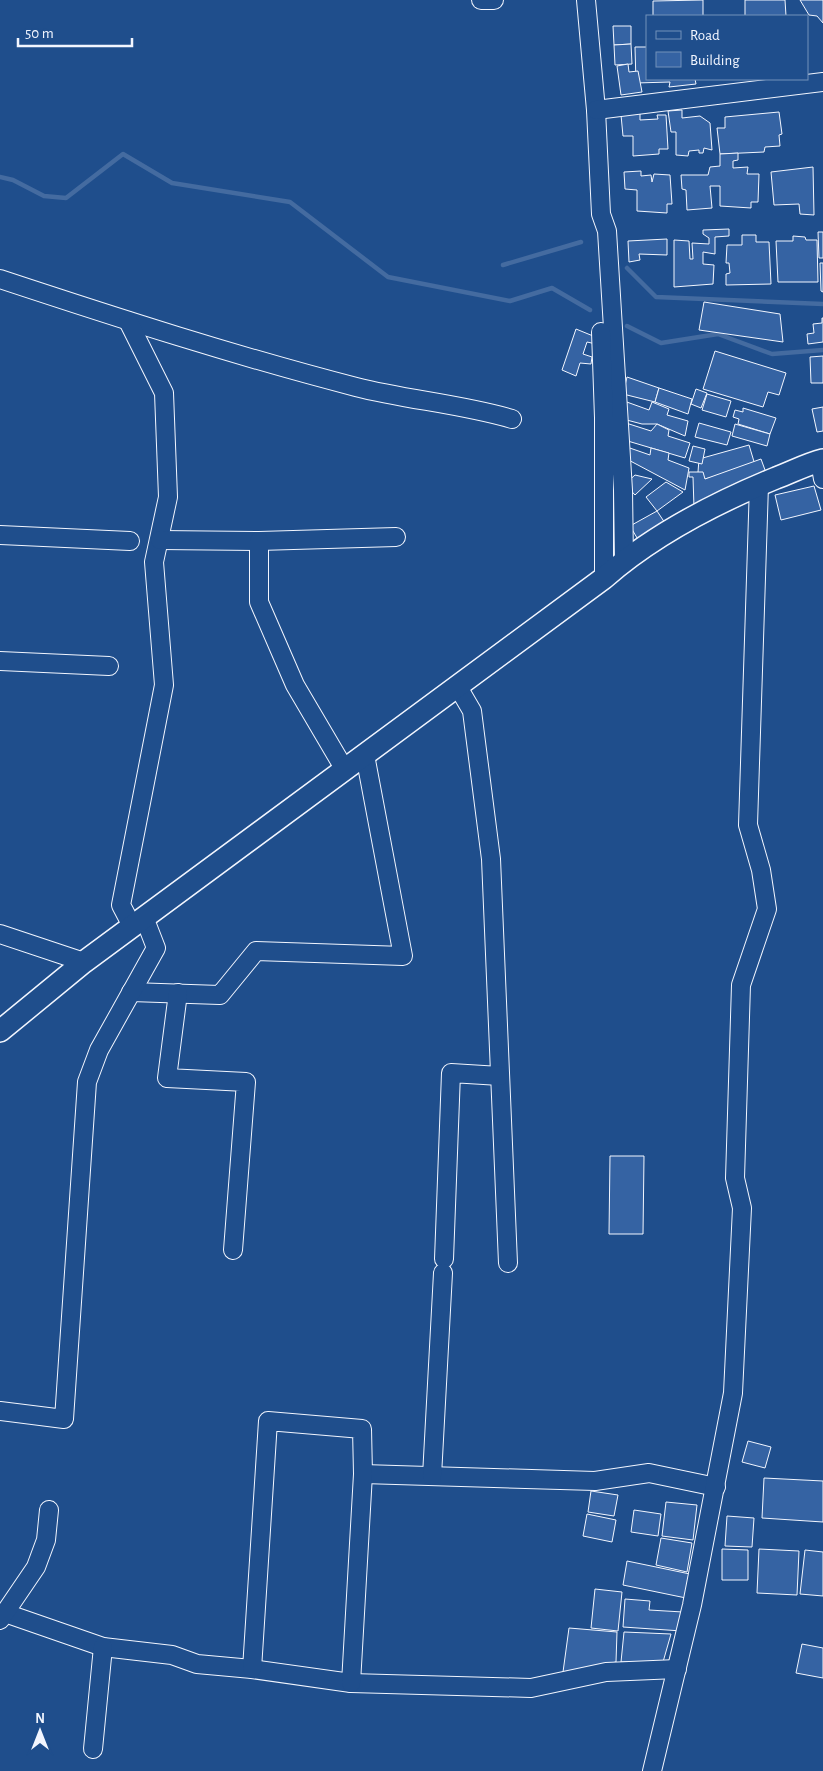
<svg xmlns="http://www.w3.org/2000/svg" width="823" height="1771" font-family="'Alegreya Sans',sans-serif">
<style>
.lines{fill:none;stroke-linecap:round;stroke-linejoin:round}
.stream{stroke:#446ba0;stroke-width:4.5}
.building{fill:#3563a3;stroke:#f2f6ff}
.minor-casing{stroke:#f2f6ff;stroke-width:20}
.major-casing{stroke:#f2f6ff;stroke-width:24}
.minor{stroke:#1f4e8c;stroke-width:18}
.major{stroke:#1f4e8c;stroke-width:21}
</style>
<rect width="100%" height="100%" fill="#1f4e8c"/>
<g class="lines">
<g class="stream">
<polyline points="0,177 13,180 44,196 66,198 123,154 172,183 290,202 388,277 510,301 552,288 590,310"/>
<polyline points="503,265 581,242"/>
<polyline points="627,268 656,297 823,304"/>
<polyline points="627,326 661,343 718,334 772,354 823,350"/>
</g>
</g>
<g class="building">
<polygon points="703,0 703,16 653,16 653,1"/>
<polygon points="745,0 785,0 786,16 745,16"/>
<polygon points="800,0 823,0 823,23 817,16 809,15"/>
<polygon points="613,26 631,26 631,44 614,45"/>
<polygon points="631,44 632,64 615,65 614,45"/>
<polygon points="635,47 647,47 647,79 695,79 696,84 669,87 670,82 636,83"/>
<polygon points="628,64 629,72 638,71 642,92 621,95 617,66"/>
<polygon points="682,110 682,118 700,116 710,123 712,150 704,148 703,153 699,153 699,150 689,151 688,156 676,155 676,132 671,132 668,111"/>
<polygon points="640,112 640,120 658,119 657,115 666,115 668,149 659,149 659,154 633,156 633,136 623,136 621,115"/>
<polygon points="779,112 782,134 779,135 780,146 765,147 764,152 720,154 717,128 725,128 725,117"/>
<polygon points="738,153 738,160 733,161 733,168 748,167 747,174 759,174 758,202 751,202 751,208 720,206 720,186 710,186 712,208 687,210 686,190 682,189 681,175 708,175 710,167 720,166 720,154"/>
<polygon points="813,167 814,215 800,214 799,204 774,205 771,172"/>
<polygon points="641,171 641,176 651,175 652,182 654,174 670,175 672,204 667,204 667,213 637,211 637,190 625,189 624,172"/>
<polygon points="729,229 729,236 715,237 715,254 703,252 703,264 714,265 713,284 674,287 674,240 689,241 690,259 693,259 692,243 709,244 709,238 703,234 703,230"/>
<polygon points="818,232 823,232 823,258 819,258"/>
<polygon points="742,235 756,235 756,242 769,242 771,284 726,285 726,274 730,273 729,263 726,263 727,245 742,245"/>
<polygon points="793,236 805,237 806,240 817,240 818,282 778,282 776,241 793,241"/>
<polygon points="667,239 667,255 639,254 640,260 629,262 628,241"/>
<polygon points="820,263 823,263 823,292 821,291"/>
<polygon points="704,302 780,314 783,342 699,330"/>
<polygon points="822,318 823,318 823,342 808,344 807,334 814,333 813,324 822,323"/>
<polygon points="576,329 598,338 596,344 587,342 583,354 592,357 591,364 580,363 576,376 562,370"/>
<polygon points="715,351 786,373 779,395 768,392 763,407 703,389"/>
<polygon points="823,356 823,383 811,383 810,357"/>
<polygon points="627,377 659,388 655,402 623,394"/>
<polygon points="659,388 692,399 688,414 655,402"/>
<polygon points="696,389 707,393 701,408 691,404"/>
<polygon points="707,394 731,401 726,417 702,410"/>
<polygon points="624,401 649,410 652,402 669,409 667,415 688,421 685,436 657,424 642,424 619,418"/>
<polygon points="823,407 823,431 817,432 812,409"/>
<polygon points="743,408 776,418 770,434 738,424 739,419 733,417 735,410 743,412"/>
<polygon points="626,423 651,431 657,424 669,430 668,436 690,443 685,458 621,439"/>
<polygon points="699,423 731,432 727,445 695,437"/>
<polygon points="735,424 770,434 767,446 732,436"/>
<polygon points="749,445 755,465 705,479 698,472 699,459"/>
<polygon points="624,446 650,455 651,448 669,453 668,460 689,468 685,490 621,456"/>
<polygon points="693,446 705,449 702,464 689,461"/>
<polygon points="761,459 769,481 694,508 693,477 689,477 689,472 703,472 705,479"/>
<polygon points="635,475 652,479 635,495 625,484"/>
<polygon points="666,482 683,492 657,511 646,497"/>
<polygon points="814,486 821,510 781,520 775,495"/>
<polygon points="657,511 667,526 640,543 630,526"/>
<polygon points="610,1156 644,1156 643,1234 609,1234"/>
<polygon points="748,1441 771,1447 765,1468 742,1462"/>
<polygon points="764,1478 823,1481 823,1522 762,1518"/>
<polygon points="591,1491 618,1495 614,1516 588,1512"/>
<polygon points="666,1502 697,1505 693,1540 662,1536"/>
<polygon points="634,1510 661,1514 658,1536 631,1532"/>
<polygon points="587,1514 616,1520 612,1542 583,1536"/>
<polygon points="727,1516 754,1518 752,1547 725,1546"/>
<polygon points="661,1538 692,1543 687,1572 656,1565"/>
<polygon points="722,1549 748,1550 748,1580 722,1580"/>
<polygon points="759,1549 799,1551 797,1595 757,1593"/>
<polygon points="805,1550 823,1552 823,1596 800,1594"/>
<polygon points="627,1561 690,1574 686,1598 623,1585"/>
<polygon points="595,1589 622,1592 618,1631 591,1628"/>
<polygon points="625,1599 650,1601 649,1610 683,1612 682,1631 623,1627"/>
<polygon points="569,1628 617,1632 616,1662 563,1672"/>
<polygon points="624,1632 671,1634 663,1662 621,1662"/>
<polygon points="802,1644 823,1648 823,1678 796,1673"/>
</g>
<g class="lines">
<defs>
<g id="minor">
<polyline points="481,0 494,0"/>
<polyline points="586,0 596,110 601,214 607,231 623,490 624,560"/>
<polyline points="596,110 823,82"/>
<path d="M 0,279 C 118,318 236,356 356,387 C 407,400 461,404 512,419"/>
<polyline points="128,321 164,393 168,497 154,562 164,685 121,905 132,926"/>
<polyline points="601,332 604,418 604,578"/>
<polyline points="820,461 823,479"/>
<polyline points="0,535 130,541"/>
<polyline points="160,540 259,541 396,537"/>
<polyline points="259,541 259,602 295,685 345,770"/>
<polyline points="0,661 109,666"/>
<polyline points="458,687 472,711 491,859 508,1263"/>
<polyline points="0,934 84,962"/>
<polyline points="131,992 220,995 256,951 403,956 365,755"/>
<polyline points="178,993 167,1078 246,1082 233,1250"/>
<polyline points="444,1259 451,1073 500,1076"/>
<polyline points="0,1411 64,1419 87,1082 99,1050 156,948 144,917"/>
<polyline points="363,1474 595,1481 649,1473 716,1487"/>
<polyline points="432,1476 443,1273"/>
<polyline points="5,1613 103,1647 172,1655 197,1664 252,1669 351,1683 531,1688 606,1672 677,1669"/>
<polyline points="0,1620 36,1567 46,1540 49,1510"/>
<polyline points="252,1669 268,1421 362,1429 363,1474 351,1683"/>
<polyline points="93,1749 103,1647"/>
<polyline points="652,1771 692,1605 733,1393 742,1208 735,1178 741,985 767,909 761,870 748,825 759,485"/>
</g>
<path id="major" d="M 0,1031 L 84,962 L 604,578 C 654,534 715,503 776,478 C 792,472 807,464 823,460"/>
</defs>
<use href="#minor" class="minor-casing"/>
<use href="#major" class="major-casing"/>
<use href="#minor" class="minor"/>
<use href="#major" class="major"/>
</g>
<rect x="646" y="15" width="162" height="65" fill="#1f4e8c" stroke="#7391ba"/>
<rect x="656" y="31" width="25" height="8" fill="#1f4e8c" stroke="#7391ba"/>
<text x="690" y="40" font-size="15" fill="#f2f6ff">Road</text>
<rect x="656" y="52" width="25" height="15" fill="#3563a3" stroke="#7391ba"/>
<text x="690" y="65" font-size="15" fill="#f2f6ff">Building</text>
<g transform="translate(40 1731)" stroke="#1f4e8c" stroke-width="4" paint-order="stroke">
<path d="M0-4L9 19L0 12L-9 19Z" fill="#f2f6ff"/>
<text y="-8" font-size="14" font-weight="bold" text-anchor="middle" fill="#f2f6ff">N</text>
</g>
<path d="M18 38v8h114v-8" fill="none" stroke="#f2f6ff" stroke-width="2.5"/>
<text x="25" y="38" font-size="15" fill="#f2f6ff" stroke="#1f4e8c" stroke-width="4" paint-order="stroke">50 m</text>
</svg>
